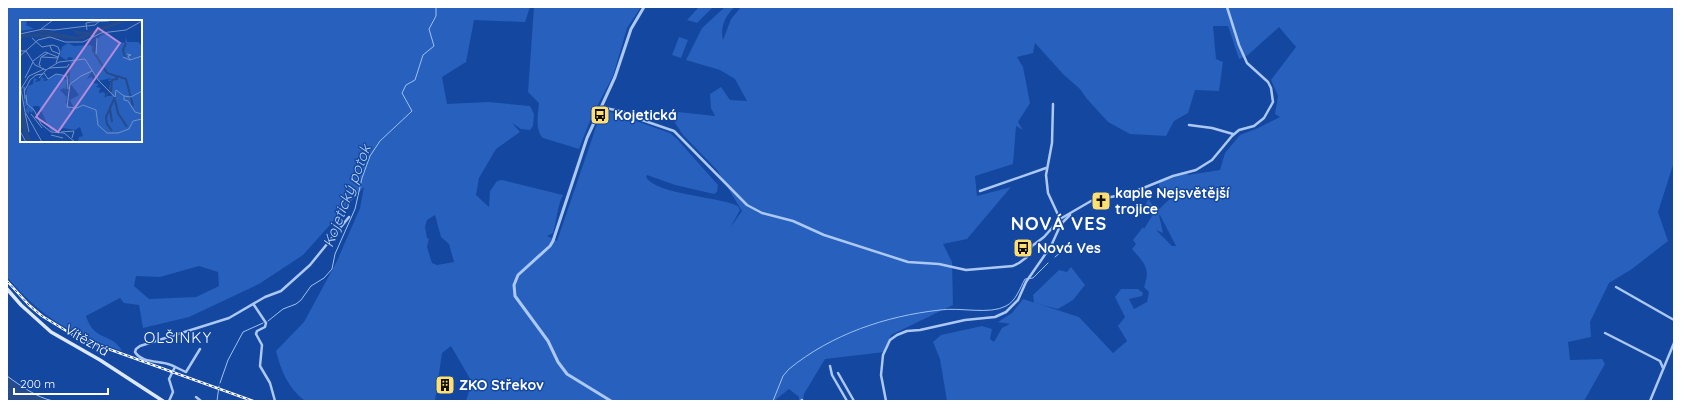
<svg xmlns="http://www.w3.org/2000/svg" width="1681" height="408" font-family="Quicksand,sans-serif">
<style>
.green{fill:#2760bd;fill-rule:evenodd}
.water{fill:#254b8d;stroke:#9ec1f6}
.lines{fill:none;stroke-linecap:round;stroke-linejoin:round}
.stream{stroke:#9ec1f6;stroke-width:1}
.minor{stroke:#acc8f4;stroke-width:2.5}
.tertiary{stroke:#acc8f4;stroke-width:3}
.secondary{stroke:#dce8fd;stroke-width:3.5}
.rail-casing{stroke:#fff;stroke-width:2.5}
.rail{stroke:#14479f;stroke-width:1;stroke-dasharray:3;stroke-linecap:butt}
.labels{text-anchor:middle;stroke-width:3;stroke-linejoin:round;paint-order:stroke}
.poi-label{font-size:14px;font-weight:bold;fill:#fff;stroke:#14479f;text-anchor:start}
.street-label{font-size:14px;fill:#fff;stroke:#14479f}
.water-label{font-size:15px;font-style:italic;fill:#b9d2fa;stroke:#14479f}
.neighbourhood-label{font-size:15px;letter-spacing:1px;fill:#fff;stroke:#14479f}
.district-label{font-size:18px;font-weight:bold;letter-spacing:1px;fill:#fff;stroke:#14479f}
.inset-river{fill:none;stroke:#254b8d;stroke-width:2}
.inset-road{fill:none;stroke:#7291c5;stroke-width:1}
.view{fill:#b68bdc;fill-opacity:0.15;stroke:#b68bdc;stroke-width:2}
.inset-edge{fill:none;stroke:#fff;stroke-width:2}
</style>
<rect width="100%" height="100%" fill="#14479f"/>
<g class="green">
<path d="M 7,7 L 530,7 L 525,22 L 474,20 L 466,62 L 442,77 L 447,104 L 488,102 L 530,106 L 534,114 L 533,126 L 530,130 L 521,129 L 512,123 L 520,132 L 496,149 L 479,178 L 476,195 L 489,207 L 490,191 L 497,181 L 502,180 L 563,195 C 557,207 557,220 553,233 L 547,236 L 557,241 L 596,127 L 601,115 L 608,111 L 670,133 L 677,139 L 718,185 L 717,192 L 714,194 L 675,185 L 647,175 L 646,177 C 657,195 717,196 738,206 L 740,210 L 730,228 L 742,211 L 717,170 L 683,135 L 675,123 L 678,112 L 715,116 L 711,108 L 710,94 L 721,87 L 730,100 L 747,101 L 735,79 L 720,70 L 686,60 L 702,28 L 725,7 L 735,7 C 725,15 720,28 723,40 L 731,19 L 741,7 L 1674,7 L 1674,162 L 1658,212 L 1668,241 L 1632,269 L 1609,283 L 1590,322 L 1591,337 L 1568,342 L 1570,360 L 1602,359 L 1605,364 L 1584,401 L 947,401 L 940,359 L 933,342 L 941,335 L 982,326 L 992,329 L 990,339 L 994,342 L 1002,328 L 1010,324 L 998,322 L 1012,313 L 1023,299 L 1079,317 L 1113,353 L 1127,341 L 1118,326 L 1125,317 L 1115,297 L 1121,289 L 1138,289 L 1143,293 L 1142,296 L 1129,299 L 1134,309 L 1147,302 L 1149,292 L 1144,287 C 1151,268 1144,263 1132,249 L 1136,244 L 1133,240 L 1143,227 L 1144,229 L 1152,216 L 1145,207 L 1148,199 L 1157,211 L 1173,196 L 1169,190 L 1163,190 L 1159,186 L 1159,182 L 1187,173 L 1188,175 L 1220,170 L 1225,153 L 1240,135 L 1258,128 L 1280,117 L 1275,114 L 1278,96 L 1271,80 L 1296,47 L 1279,27 L 1248,55 L 1239,59 L 1228,26 L 1213,26 L 1216,59 L 1223,62 L 1219,91 L 1195,90 L 1188,113 L 1174,121 L 1166,136 L 1130,134 L 1108,122 L 1087,99 L 1080,89 L 1064,75 L 1035,43 L 1033,53 L 1017,57 L 1023,67 L 1030,103 L 1018,122 L 1023,130 L 1016,126 L 1013,164 L 975,176 L 977,196 L 1011,187 L 967,239 L 943,244 L 952,262 L 953,305 L 891,335 L 885,352 L 825,359 L 804,394 L 803,401 L 799,401 L 799,397 L 789,389 L 774,401 L 466,401 L 472,382 L 451,346 L 442,353 L 435,401 L 305,401 C 288,388 281,371 276,351 L 304,322 L 337,261 L 360,208 L 364,187 L 303,255 L 259,284 L 189,317 L 143,328 L 139,305 L 124,303 L 120,298 L 86,316 C 95,343 112,332 122,351 C 69,332 45,321 7,277 ZM 21,21 L 141,21 L 141,141 L 21,141 ZM 435,215 L 441,237 L 449,244 L 454,262 L 437,265 L 432,263 L 427,247 L 429,239 L 427,238 L 425,227 L 427,220 ZM 1159,215 L 1160,215 L 1176,246 L 1172,246 L 1156,230 L 1163,233 ZM 199,266 L 218,272 L 219,286 L 196,297 L 149,299 L 134,286 L 136,276 L 160,277 Z"/>
<path d="M 534,7 L 641,7 L 627,28 L 613,76 L 591,118 L 579,149 L 543,138 C 535,130 538,114 539,103 L 528,92 Z"/>
<polygon points="699,7 713,7 697,23 687,20"/>
<polygon points="679,37 688,40 681,58 672,55"/>
<polygon points="1071,267 1085,285 1073,300 1058,309 1034,303 1033,295 1059,270 1067,272"/>
</g>
<path class="water" d="M 7,376 C 21,386 36,397 53,401 L 7,401 Z"/>
<g class="lines">
<g class="stream">
<polyline points="1055,257 1061,252"/>
<polyline points="268,321 283,309 296,304 301,300 311,286 324,278 332,269 335,254 355,209 362,178 370,156 380,141 412,111 402,93 406,85 415,80 423,55 434,46 429,29 436,16 436,7"/>
<polyline points="220,383 228,360 243,332 263,323"/>
<polyline points="217,401 219,386"/>
<path d="M 773,401 L 783,376 L 789,369 C 832,334 886,316 940,310 C 959,307 990,315 1006,306 C 1016,301 1020,288 1025,279 L 1033,278 L 1048,263"/>
</g>
<g class="minor">
<polyline points="1053,104 1052,143 1046,175 1048,193 1060,219"/>
<polyline points="601,107 624,112 642,120 674,131 747,205 762,213 793,221 824,235 908,262 939,264 966,270 1013,266 1019,263 1027,257 1032,246 1044,237 1060,219 1091,201 1131,193 1173,176 1196,170 1212,160 1232,136 1239,130 1254,126 1264,118 1273,102 1271,88 1268,82 1247,63 1239,45 1227,7"/>
<polyline points="1189,125 1212,128 1233,134"/>
<polyline points="980,191 1046,168"/>
<polyline points="1616,287 1674,320"/>
<polyline points="254,305 266,323 265,327 257,331 256,334 262,345 260,366 270,383 275,401"/>
<polyline points="1605,333 1660,361 1663,368"/>
<path d="M 200,349 L 186,372 C 181,370 176,367 171,365 C 161,360 142,364 135,352 L 136,349 L 140,346 L 229,318 L 265,297 L 281,291 L 310,265 L 349,217"/>
<polyline points="830,366 832,375 847,401"/>
<polyline points="838,373 854,401"/>
<polyline points="196,397 201,401"/>
<polyline points="169,401 173,392 169,379 175,367"/>
<polyline points="801,401 802,400"/>
<polyline points="886,401 881,375 883,355 890,340 897,335 907,331 920,330 965,320 995,317 1006,312 1018,300 1026,282 1051,246 1061,224 1070,215"/>
<polyline points="1650,401 1674,343"/>
</g>
<polyline class="tertiary" points="611,401 567,374 558,362 548,341 515,296 514,285 518,275 550,246 553,241 587,138 615,77 631,29 644,7"/>
<polyline class="secondary" points="7,289 21,305 51,332 100,360 163,401"/>
<defs>
<polyline id="rail" points="7,281 29,305 42,316 78,338 253,401"/>
</defs>
<use href="#rail" class="rail-casing"/>
<use href="#rail" class="rail"/>
</g>
<defs>
<symbol id="bus-square" viewBox="-11 -11 22 22"><rect x="-9" y="-9" width="18" height="18" rx="4" fill="#ffdf6f" stroke="#14479f"/><path d="M-5-6H5V4H4V6H2V4H-2V6H-4V4H-5ZM-3.5-4V0h7V-4ZM-3.5 1.2v1.5H-2V1.2ZM2 1.2v1.5H3.5V1.2Z" fill="#111"/></symbol>
<symbol id="church-square" viewBox="-11 -11 22 22"><rect x="-9" y="-9" width="18" height="18" rx="4" fill="#ffdf6f" stroke="#14479f"/><path d="M-1.2-6h2.4v3.5h3.3v2.4h-3.3V6h-2.4V-.1h-3.3v-2.4h3.3Z" fill="#111"/></symbol>
<symbol id="building-square" viewBox="-11 -11 22 22"><rect x="-9" y="-9" width="18" height="18" rx="4" fill="#ffdf6f" stroke="#14479f"/><path d="M-4-6H4V6H1V3H-1V6H-4ZM-2.5-4.3h1.7v1.8h-1.7ZM.8-4.3h1.7v1.8H.8ZM-2.5-1h1.7V.8h-1.7ZM.8-1h1.7V.8H.8Z" fill="#111"/></symbol>
</defs>
<g fill-rule="evenodd">
<use href="#bus-square" x="589" y="104" width="22" height="22"/>
<use href="#church-square" x="1090" y="190" width="22" height="22"/>
<use href="#bus-square" x="1012" y="237" width="22" height="22"/>
<use href="#building-square" x="434" y="374" width="22" height="22"/>
</g>
<g class="labels">
<g class="poi-label">
<text x="614" y="120">Kojetická</text>
<text x="1115" y="198">kaple Nejsvětější<tspan x="1115" dy="16">trojice</tspan></text>
<text x="1037" y="253">Nová Ves</text>
<text x="459" y="390">ZKO Střekov</text>
</g>
<g class="street-label">
<text transform="translate(87 340) rotate(30)" y="5">Vítězná</text>
</g>
<g class="water-label">
<text transform="translate(347 196) rotate(-69)" y="5">Kojetický potok</text>
</g>
<g class="neighbourhood-label">
<text x="178" y="343">OLŠINKY</text>
</g>
<g class="district-label">
<text x="1059" y="230">NOVÁ VES</text>
</g>
</g>
<g transform="translate(20 20)">
<rect width="122" height="122" fill="#14479f"/>
<path d="M 1,0 L 7,0 L 6,5 L 14,9 L 0,11 ZM 88,13 L 100,22 L 105,23 L 106,17 L 107,22 L 118,22 L 122,26 L 122,122 L 58,122 L 59,117 L 63,116 L 60,107 L 55,110 L 44,108 L 31,112 L 19,86 L 13,86 L 14,90 L 12,93 L 9,91 L 9,94 L 5,91 L 8,85 L 5,87 L 4,81 L 8,66 L 13,64 L 14,58 L 17,59 L 15,62 L 20,61 L 21,57 L 26,59 L 22,60 L 26,61 L 36,54 L 44,56 L 44,59 L 47,60 L 46,70 L 44,68 L 40,70 L 47,77 L 46,82 L 51,90 L 53,86 L 50,80 L 59,75 L 49,62 L 50,43 L 53,38 L 49,37 L 46,40 L 40,36 L 42,27 L 48,23 L 54,26 L 71,25 L 76,35 L 76,22 L 80,16 L 77,17 ZM 72,51 L 79,61 L 91,58 L 88,61 L 91,61 L 89,69 L 92,76 L 86,76 L 84,72 L 79,73 L 80,69 L 76,72 L 81,68 L 76,67 L 79,64 L 74,63 L 72,57 L 67,59 Z" fill="#2760bd" fill-rule="evenodd"/>
<path d="M 110,0 L 57,20 L 29,17 L 6,17 L 0,19 L 0,15 L 4,14 L 37,15 L 18,12 L 22,10 L 58,17 L 66,13 L 58,15 L 52,10 L 68,12 L 95,2 ZM 0,76 L 5,102 L 12,122 L 7,122 L 0,103 Z" fill="#254b8d"/>
<path class="inset-river" d="M 0,17 L 17,14 L 62,18 L 104,0M 73,26 L 73,31 L 87,53 L 96,56 L 97,59 L 92,60 L 91,72M 105,37 L 103,30 L 106,23M 97,56 L 106,59 L 113,86M 48,62 L 50,43M 85,77 L 92,67M 0,80 L 9,122M 95,80 L 98,93 L 107,107M 90,89 L 92,102M 92,111 L 87,104 L 86,97 L 95,77"/>
<path class="inset-road" d="M 71,2 L 89,1M 21,9 L 33,0M 67,10 L 66,3 L 71,2M 0,14 L 23,9 L 34,10 L 75,5 L 81,0M 12,18 L 22,27 L 33,25 L 38,27 L 40,32 L 36,43M 30,26 L 32,31 L 40,34M 0,31 L 6,31 L 15,45 L 26,50M 76,34 L 77,18M 0,36 L 18,20 L 30,17 L 45,22 L 63,22 L 81,13 L 106,10 L 122,1M 22,37 L 38,38M 103,37 L 110,40 L 108,36 L 111,35 L 107,34M 110,40 L 122,36M 13,41 L 25,32 L 38,37M 21,46 L 19,45 L 21,37 L 28,33M 29,48 L 47,47 L 49,44M 72,51 L 61,56 L 50,64 L 47,87 L 57,88 L 63,85 L 76,90 L 78,105 L 87,113 L 98,113 L 109,109 L 113,101 L 122,99M 24,53 L 28,59 L 36,54 L 47,56 L 48,69M 5,58 L 13,42M 19,58 L 26,50 L 39,42 L 65,39 L 78,60 L 95,77 L 96,70 L 104,76 L 111,77 L 122,71M 0,64 L 5,92 L 22,122M 4,67 L 5,79M 1,69 L 9,56 L 24,49M 4,72 L 10,60 L 16,55 L 23,54M 6,75 L 7,84 L 14,90 L 21,104 L 31,112 L 44,113 L 55,122M 104,76 L 104,80 L 108,81 L 115,92 L 122,94M 5,93 L 9,112M 11,94 L 22,108M 0,111 L 6,122M 41,112 L 54,111 L 52,118M 31,115 L 43,118"/>
<path class="view" d="M 78,8 L 100,23 L 38,112 L 16,97 Z"/>
<rect width="122" height="122" class="inset-edge"/>
</g>
<rect width="1681" height="408" fill="none" stroke="#ffffff" stroke-width="16"/>
<path d="M14 388v6h94v-6" fill="none" stroke="#ffffff" stroke-width="2"/>
<text x="20" y="388" font-size="12" fill="#ffffff" stroke="#14479f" stroke-width="3" paint-order="stroke">200 m</text>
</svg>
